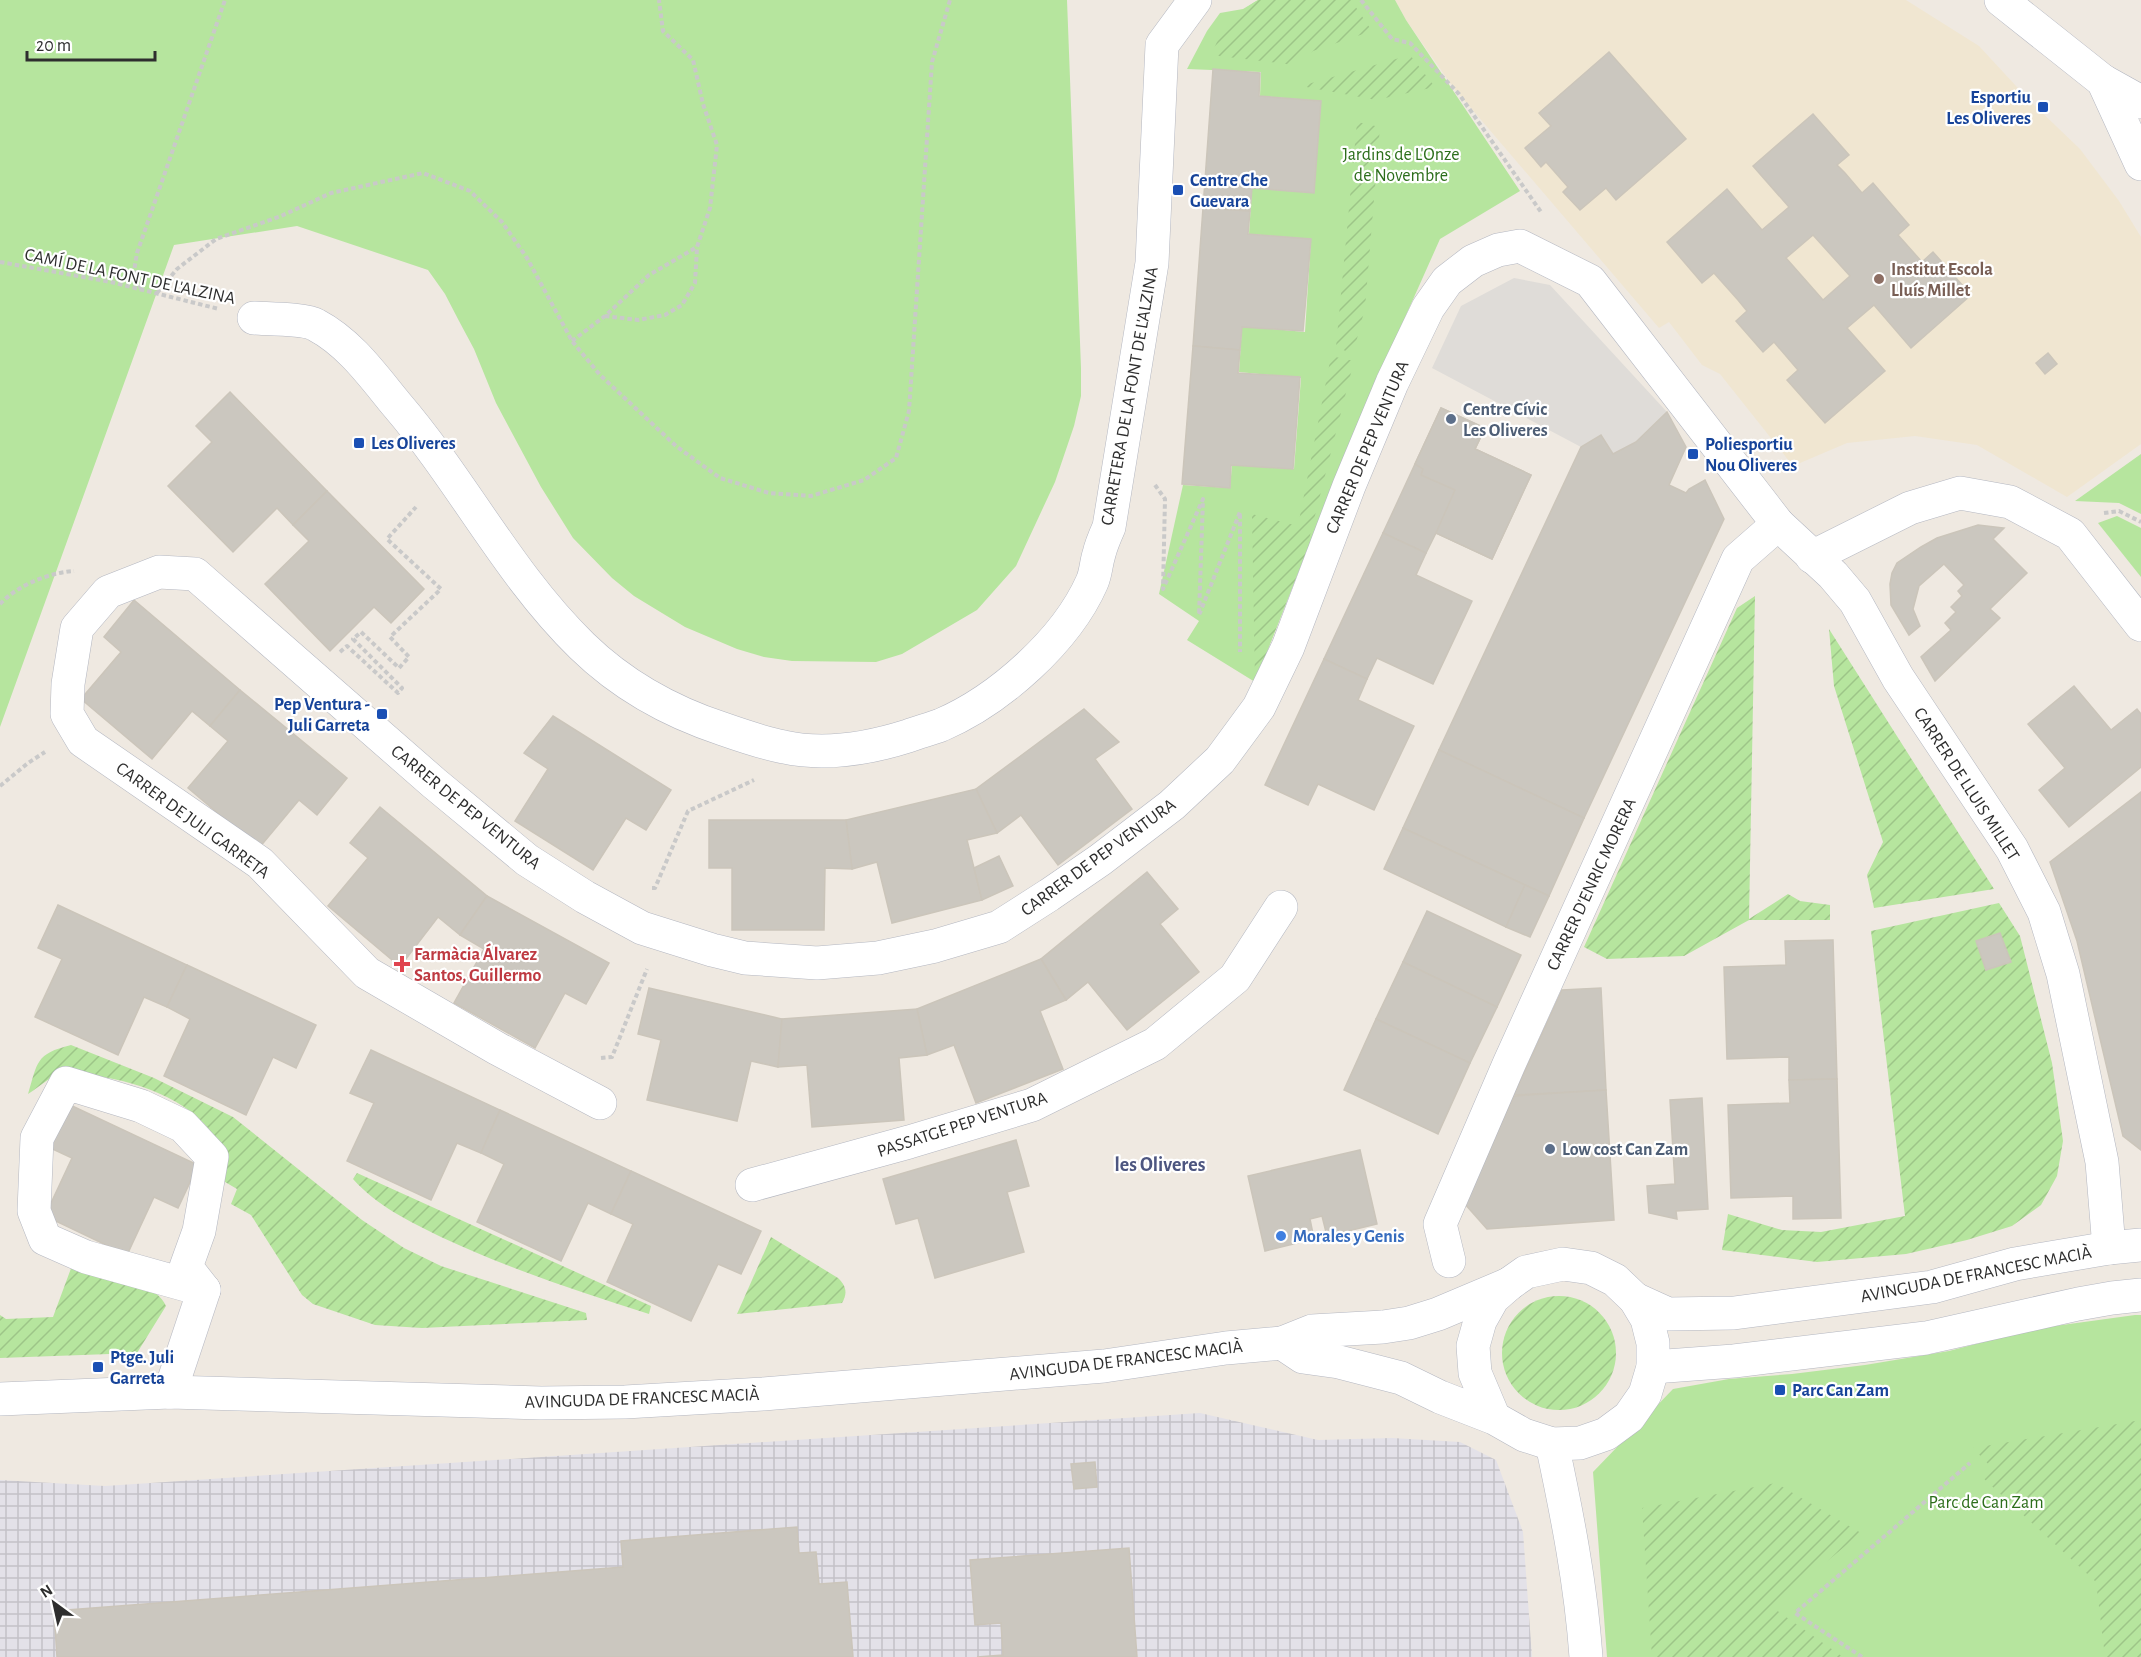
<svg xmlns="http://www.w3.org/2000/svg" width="2141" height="1657" font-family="'Alegreya Sans',sans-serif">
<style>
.industrial{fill:url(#industrial-grid)}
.education{fill:#f0e6d1}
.grass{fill:#b6e59e}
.garden{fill:url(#garden-furrows)}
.plaza{fill:#dfdcd8}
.building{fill:#cbc7bf;stroke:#cbc5ba;stroke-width:1.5;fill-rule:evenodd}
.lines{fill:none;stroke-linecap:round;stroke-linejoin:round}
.minor-casing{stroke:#b4b7c1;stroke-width:34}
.path{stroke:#c9c9c9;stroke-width:4;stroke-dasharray:4.5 3;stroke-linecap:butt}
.minor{stroke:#fff;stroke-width:33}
.transit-dot{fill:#1a4fb4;stroke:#fff;stroke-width:2}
.education-dot{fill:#8d6e63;stroke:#fff;stroke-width:2}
.service-dot{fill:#5c6f8a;stroke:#fff;stroke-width:2}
.health-dot{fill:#e0444e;stroke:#fff;stroke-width:2}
.shop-dot{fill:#3f7fe0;stroke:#fff;stroke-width:2}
.labels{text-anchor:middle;stroke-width:4.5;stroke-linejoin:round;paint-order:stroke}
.transit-label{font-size:18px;font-weight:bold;fill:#164399;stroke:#fff;text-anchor:start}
.park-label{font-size:18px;fill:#2c6e1b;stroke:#fff}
.education-label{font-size:18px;font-weight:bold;fill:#785e54;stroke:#fff;text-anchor:start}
.street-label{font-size:18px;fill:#2e2e2e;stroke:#fff}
.service-label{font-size:18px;font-weight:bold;fill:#4e5e75;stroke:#fff;text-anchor:start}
.health-label{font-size:18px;font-weight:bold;fill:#be3a42;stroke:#fff;text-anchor:start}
.shop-label{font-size:18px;font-weight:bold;fill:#366cbe;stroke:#fff;text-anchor:start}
.neighbourhood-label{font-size:20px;font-weight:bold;fill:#4d5680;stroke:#fff}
</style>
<defs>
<pattern id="industrial-grid" width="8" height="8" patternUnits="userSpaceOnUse" patternTransform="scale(1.5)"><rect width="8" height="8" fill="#e3e1e8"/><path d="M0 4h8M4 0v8" fill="none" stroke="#c3c1c7"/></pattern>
<pattern id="garden-furrows" width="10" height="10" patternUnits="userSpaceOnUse" patternTransform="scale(1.5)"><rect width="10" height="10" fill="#b6e59e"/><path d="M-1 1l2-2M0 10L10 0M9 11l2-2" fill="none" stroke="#9dc588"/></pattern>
</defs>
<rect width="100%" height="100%" fill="#efe9e1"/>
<polygon class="industrial" points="1200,1413 1318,1440 1392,1438 1460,1442 1496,1460 1523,1532 1532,1657 0,1657 0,1480 105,1486"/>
<polygon class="education" points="1395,0 1906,0 1979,46 2029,100 2080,149 2119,201 2141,237 2141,444 2067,497 1977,445 1915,436 1847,443 1793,466 1720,374 1702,365 1669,322 1659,328 1453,87 1406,20"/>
<g class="grass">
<polygon points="0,0 1067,0 1081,368 1081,396 1074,426 1055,482 1016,566 977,610 902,654 876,662 792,661 764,657 737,649 685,627 634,596 612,578 573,538 541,487 496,403 474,349 459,321 445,294 428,270 297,226 174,245 0,727"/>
<polygon points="1258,0 1395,0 1406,20 1520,191 1440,239 1394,342 1305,555 1255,682 1187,640 1199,621 1159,594 1183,485 1230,488 1232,465 1294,469 1301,378 1239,372 1242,326 1305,332 1311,239 1249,234 1252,188 1314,193 1321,101 1260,96 1261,72 1187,69 1207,31 1220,13 1243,9"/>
<polygon points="2141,454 2141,514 2119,503 2075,501"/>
<polygon points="2117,516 2141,528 2141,577 2098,523"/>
<polygon points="2135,1315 2141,1315 2141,1657 1607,1657 1593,1472 1673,1389 1729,1379 1792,1374 1865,1365 1949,1351 2033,1329"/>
</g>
<g class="garden">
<path d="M 1258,0 L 1351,0 L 1372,31 L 1313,51 L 1294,65 L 1219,56 L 1213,51 C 1223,27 1235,14 1258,0 Z"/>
<polygon points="1410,55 1435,87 1376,100 1301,86"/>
<polygon points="1357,122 1380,127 1365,308 1353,354 1336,347"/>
<polygon points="1331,356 1354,361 1305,555 1255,682 1252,514 1298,526"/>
<polygon points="1755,596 1749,919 1788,894 1800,901 1830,905 1830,920 1749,920 1684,956 1607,959 1584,947 1737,608"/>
<polygon points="1829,629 1994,889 1874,908 1867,875 1883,842 1834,686"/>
<polygon points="1999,903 2020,936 2052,1063 2063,1141 2057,1176 2041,1205 2012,1226 1967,1240 1906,1254 1817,1262 1722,1250 1728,1214 1782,1230 1821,1232 1905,1216 1871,931"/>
<path d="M 71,1045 L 154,1078 L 233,1117 L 362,1220 L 404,1248 L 441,1266 L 586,1313 L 587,1320 L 422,1328 L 375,1325 L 313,1304 L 302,1295 L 251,1215 L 231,1204 L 237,1189 L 220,1179 C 221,1169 224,1155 220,1147 C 200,1103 141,1082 96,1076 C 83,1074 68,1072 55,1076 C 46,1080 36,1089 28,1094 C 38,1062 35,1054 71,1045 Z"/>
<path d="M 357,1173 L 651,1306 L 649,1314 C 578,1291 509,1269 441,1237 C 409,1221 377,1206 353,1179 Z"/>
<path d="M 771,1237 L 838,1278 C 846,1286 848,1293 842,1303 L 737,1314 Z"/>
<path d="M 73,1263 C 99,1271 155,1280 166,1306 L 137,1353 L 0,1358 L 0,1315 L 6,1319 L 53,1317 Z"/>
<circle cx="1559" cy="1353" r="57"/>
<polygon points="2141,1420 2141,1657 2105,1657 2096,1582 1982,1477 1990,1466 1973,1448"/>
<polygon points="1776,1483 1861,1533 1772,1607 1843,1657 1652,1657 1642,1508"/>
</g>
<polygon class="plaza" points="1514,278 1550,285 1667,412 1636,442 1613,454 1601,435 1581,447 1432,368 1461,306"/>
<g class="building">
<polygon points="1609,52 1686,139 1616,200 1606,188 1580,210 1563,192 1568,187 1546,162 1541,167 1525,148 1551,126 1539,113"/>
<polygon points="1213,69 1260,73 1259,96 1321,101 1314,193 1252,188 1250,211 1203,208"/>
<path d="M 1813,114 L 1849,155 L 1837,165 L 1845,173 L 1862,193 L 1873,183 L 1909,225 L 1898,235 L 1922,262 L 1933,252 L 1971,295 L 1911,348 L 1874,305 L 1847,328 L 1885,371 L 1825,423 L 1787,380 L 1798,370 L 1774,342 L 1763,352 L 1736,321 L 1747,311 L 1738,300 L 1714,273 L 1702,283 L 1667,242 L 1727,189 L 1762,230 L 1789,207 L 1753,166 ZM 1813,235 L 1850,276 L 1823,300 L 1786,258 Z"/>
<polygon points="1203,208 1250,211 1248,234 1311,239 1303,331 1242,327 1240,350 1193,346"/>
<polygon points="1193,346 1240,350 1238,373 1300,377 1293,469 1231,465 1230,488 1182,484"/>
<polygon points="2048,353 2057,364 2045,374 2036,363"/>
<polygon points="230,392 327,491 293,525 277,508 233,552 168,486 212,442 196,426"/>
<polygon points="1441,408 1485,428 1475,449 1531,475 1492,559 1436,533 1426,553 1383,533"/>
<polygon points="1441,408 1485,428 1475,449 1531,475 1492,559 1436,533 1455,490 1421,475 1423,469 1415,464"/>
<polygon points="1667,412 1686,447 1669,485 1686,493 1689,489 1705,480 1724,519 1584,818 1439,750 1581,447 1601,435 1613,454 1636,442"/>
<polygon points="327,491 424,589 391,623 374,607 330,651 265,584 309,541 293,525"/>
<polygon points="1978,525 2004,528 1993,539 2027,573 1990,609 2000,618 1935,681 1921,657 1951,630 1945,623 1956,612 1951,607 1962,596 1958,591 1964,585 1944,564 1919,586 1913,609 1920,626 1909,635 1891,605 1890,584 1892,573 1897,563 1921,547 1937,538"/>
<polygon points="1383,533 1426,553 1416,575 1472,601 1433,684 1377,658 1367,679 1324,659"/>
<polygon points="134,600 240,690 210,726 192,711 152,759 81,699 121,652 104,637"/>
<polygon points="1324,659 1367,679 1358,700 1414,726 1374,810 1318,784 1308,805 1265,785"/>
<polygon points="2074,686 2111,730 2137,709 2141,714 2141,767 2069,827 2039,790 2065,768 2028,724"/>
<polygon points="240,690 347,778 317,815 299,800 259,848 188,788 228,741 210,726"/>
<polygon points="1084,709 1119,742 1095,759 1132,809 1058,865 1021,815 997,833 976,789"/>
<polygon points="553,716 671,790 646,830 626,818 593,870 515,821 548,769 524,753"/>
<polygon points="1439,750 1584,818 1549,896 1403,828"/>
<polygon points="976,789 997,833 967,840 982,900 892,923 877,862 852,869 846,820"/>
<polygon points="2141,792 2141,1150 2123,1136 2077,941 2050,862"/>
<polygon points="380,807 487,896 460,935 438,917 402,964 398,965 328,906 368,858 350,843"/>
<polygon points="709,820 846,820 852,869 825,868 824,930 732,930 732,868 709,868"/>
<polygon points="1403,828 1525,885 1506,927 1384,869"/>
<polygon points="999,856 1013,886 982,900 974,868"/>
<polygon points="1147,872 1178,909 1160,924 1199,972 1127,1030 1088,982 1066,1000 1041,959"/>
<polygon points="1525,885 1549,896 1530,937 1506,927"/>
<polygon points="487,896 609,963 586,1004 565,993 535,1048 454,1003 484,949 460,935"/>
<polygon points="58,905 187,965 167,1007 144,997 118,1055 35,1017 62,959 38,948"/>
<polygon points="1427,911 1521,955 1497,1007 1403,962"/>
<polygon points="2000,933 2011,962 1986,970 1976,941"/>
<polygon points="1833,940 1837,1079 1789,1080 1789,1057 1727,1059 1724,967 1786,965 1785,941"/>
<polygon points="1041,959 1066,1000 1040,1011 1063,1069 976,1103 954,1045 927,1055 917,1009"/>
<polygon points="1403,962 1497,1007 1470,1063 1376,1019"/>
<polygon points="187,965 316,1025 296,1068 273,1057 246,1115 164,1076 190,1019 167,1007"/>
<polygon points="649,988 782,1019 778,1067 751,1061 737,1121 647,1100 661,1040 638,1034"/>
<polygon points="1601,988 1606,1090 1514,1095 1562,990"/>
<polygon points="917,1009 927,1055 899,1058 904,1120 812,1127 807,1065 778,1067 782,1019"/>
<polygon points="1376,1019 1470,1063 1438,1134 1344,1090"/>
<polygon points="371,1050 500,1110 481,1153 457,1143 431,1200 347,1161 374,1103 350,1093"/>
<polygon points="1837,1079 1841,1218 1793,1219 1793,1196 1731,1198 1728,1105 1790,1103 1789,1080"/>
<polygon points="1606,1090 1614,1220 1487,1229 1465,1204 1514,1096"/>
<polygon points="1702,1098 1708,1209 1676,1211 1677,1219 1649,1213 1647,1186 1675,1184 1670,1100"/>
<polygon points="68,1104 198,1165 178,1208 154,1197 127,1255 45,1216 72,1158 48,1147"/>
<polygon points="500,1110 631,1171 611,1214 588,1203 561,1261 477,1222 504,1164 481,1153"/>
<polygon points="1016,1140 1029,1186 1007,1192 1024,1252 935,1278 918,1218 896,1224 883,1179"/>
<polygon points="1360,1150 1377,1224 1327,1236 1322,1216 1310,1219 1314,1239 1265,1251 1248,1176"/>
<polygon points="631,1171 761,1231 741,1274 718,1264 691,1321 607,1282 633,1224 611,1214"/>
<polygon points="1095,1462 1097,1487 1074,1489 1071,1464"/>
<polygon points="797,1527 799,1553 816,1552 819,1584 847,1582 853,1657 57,1657 54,1611 623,1567 621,1541"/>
<polygon points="1129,1548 1137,1657 977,1657 1003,1655 1001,1623 975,1625 970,1560"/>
</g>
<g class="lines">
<defs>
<g id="minor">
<polyline points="2001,0 2103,81 2141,164"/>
<polyline points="2103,81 2141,102"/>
<path d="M 254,318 C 268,319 306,319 316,325 C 350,343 373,376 397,405 C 463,482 509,575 582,646 C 621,684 671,712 723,729 C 743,736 763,743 784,747 C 824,756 870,748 908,736 C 919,732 930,729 941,725 C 999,700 1066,641 1092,582 C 1096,573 1096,563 1099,554 C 1101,545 1105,536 1109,527 L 1152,263 L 1162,45 L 1195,0"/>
<polyline points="1812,557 1910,508 1960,493 2010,502 2070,534 2141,625"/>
<polygon points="66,1083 141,1106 183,1126 212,1157 199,1231 186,1267 204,1290 86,1257 45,1239 34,1211 37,1138"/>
<polyline points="600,1103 498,1049 367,973 260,863 83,741 67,714 68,684 77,628 108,592 159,572 195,574 434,783 527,860 585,897 642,928 712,950 745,958 817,963 878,958 935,946 999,927 1049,895 1100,860 1172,805 1220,760 1259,707 1288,647 1349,486 1392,383 1428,308 1447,281 1473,261 1498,250 1520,246 1590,281 1778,524 1833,575 1855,601 1898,678 2012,849 2044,912 2063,974 2102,1162 2109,1248"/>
<polyline points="752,1185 909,1142 1032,1105 1155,1044 1235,978 1281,907"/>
<polyline points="1449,1261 1440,1224 1509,1064 1738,559 1778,524"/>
<polyline points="1635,1299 1668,1314 1734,1313 1932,1287 2015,1264 2109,1248 2141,1245"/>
<polyline points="1282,1343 1303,1357 1339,1362 1401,1378 1440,1397 1494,1418 1524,1435 1552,1444 1580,1443 1606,1434 1629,1417 1645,1394 1653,1367 1653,1343 1647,1319 1635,1299 1615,1280 1591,1268 1563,1264 1526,1272 1509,1284 1493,1298 1480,1321 1473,1346 1475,1373 1494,1418"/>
<polyline points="1653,1367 1734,1361 1926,1338 2078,1304 2112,1298 2141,1295"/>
<polyline points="170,1392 204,1290"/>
<polyline points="0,1399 170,1392 541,1403 625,1402 763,1394 1104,1366 1226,1348 1282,1343 1312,1331 1383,1327 1409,1323 1438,1314 1509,1284"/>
<path d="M 1552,1444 C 1567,1514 1581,1585 1586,1657"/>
</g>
</defs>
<use href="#minor" class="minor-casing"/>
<g class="path">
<polyline points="1361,0 1392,39 1410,43 1459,94 1541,212"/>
<polyline points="0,262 111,282 219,309"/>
<polyline points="141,289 134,271 137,253 225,0"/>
<polyline points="157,293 177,269 216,239 281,216 331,193 423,173 470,191 502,222 527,258 572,341 600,375 676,446 720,478 769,493 811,496 864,480 896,458 909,411 932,62 950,0"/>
<polyline points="605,316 638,320 665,315 682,305 695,283 697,248"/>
<polyline points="572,341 605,316 649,275 697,247 710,208 717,145 703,104 693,60 663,31 659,0"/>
<polyline points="1155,485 1165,499 1163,589 1203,499 1199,615 1240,512 1240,652"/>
<polyline points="2104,513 2119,511 2141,522"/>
<path d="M 0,604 C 18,585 48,573 74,571"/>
<polyline points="340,652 347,646 398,693 402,688 353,639 361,632 399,668 409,657 390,637 441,589 387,539 416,507"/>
<polyline points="0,786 28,763 45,752"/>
<polyline points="652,888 655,888 688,811 754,780"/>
<polyline points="601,1058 612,1057 647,969"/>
<polyline points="1862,1657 1795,1613 1970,1463"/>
</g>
<use href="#minor" class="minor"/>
</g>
<g class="transit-dot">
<rect x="2037" y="101" width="12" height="12" rx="3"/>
<rect x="1172" y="184" width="12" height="12" rx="3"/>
<rect x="353" y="437" width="12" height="12" rx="3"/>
<rect x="1687" y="448" width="12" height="12" rx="3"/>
<rect x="376" y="708" width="12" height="12" rx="3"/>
<rect x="92" y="1361" width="12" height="12" rx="3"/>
<rect x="1774" y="1384" width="12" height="12" rx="3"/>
</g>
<circle class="education-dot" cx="1879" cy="279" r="6"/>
<g class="service-dot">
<circle cx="1451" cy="419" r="6"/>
<circle cx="1550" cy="1149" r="6"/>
</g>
<path class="health-dot" d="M399 955h6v6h6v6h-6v6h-6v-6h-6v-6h6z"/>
<circle class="shop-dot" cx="1281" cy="1236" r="6"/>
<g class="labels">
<g class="transit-label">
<text x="2031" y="103" text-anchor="end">Esportiu<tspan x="2031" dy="21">Les Oliveres</tspan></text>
<text x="1190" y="186">Centre Che<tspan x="1190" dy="21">Guevara</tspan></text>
<text x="371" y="449">Les Oliveres</text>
<text x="1705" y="450">Poliesportiu<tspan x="1705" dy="21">Nou Oliveres</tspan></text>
<text x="370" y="710" text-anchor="end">Pep Ventura -<tspan x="370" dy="21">Juli Garreta</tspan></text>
<text x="110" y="1363">Ptge. Juli<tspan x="110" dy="21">Garreta</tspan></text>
<text x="1792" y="1396">Parc Can Zam</text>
</g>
<g class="park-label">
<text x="1401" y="160">Jardins de L'Onze<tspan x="1401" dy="21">de Novembre</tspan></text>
<text x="1986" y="1508">Parc de Can Zam</text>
</g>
<g class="education-label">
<text x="1891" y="275">Institut Escola<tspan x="1891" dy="21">Lluís Millet</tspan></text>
</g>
<g class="street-label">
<text transform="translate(130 276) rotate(12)" y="6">CAMÍ DE LA FONT DE L'ALZINA</text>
<text transform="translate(1129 396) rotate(-80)" y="6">CARRETERA DE LA FONT DE L'ALZINA</text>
<text transform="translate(1367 447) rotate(-67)" y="6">CARRER DE PEP VENTURA</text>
<text transform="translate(1967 784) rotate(57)" y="6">CARRER DE LLUIS MILLET</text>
<text transform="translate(466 807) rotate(39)" y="6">CARRER DE PEP VENTURA</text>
<text transform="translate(193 820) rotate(36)" y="6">CARRER DE JULI GARRETA</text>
<text transform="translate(1098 857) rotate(-36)" y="6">CARRER DE PEP VENTURA</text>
<text transform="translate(1591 884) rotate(-65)" y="6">CARRER D'ENRIC MORERA</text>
<text transform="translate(962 1124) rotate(-18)" y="6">PASSATGE PEP VENTURA</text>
<text transform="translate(1976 1274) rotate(-11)" y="6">AVINGUDA DE FRANCESC MACIÀ</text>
<text transform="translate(1126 1360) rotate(-7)" y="6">AVINGUDA DE FRANCESC MACIÀ</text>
<text transform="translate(642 1398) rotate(-2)" y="6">AVINGUDA DE FRANCESC MACIÀ</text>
</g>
<g class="service-label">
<text x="1463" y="415">Centre Cívic<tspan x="1463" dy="21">Les Oliveres</tspan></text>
<text x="1562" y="1155">Low cost Can Zam</text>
</g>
<g class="health-label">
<text x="414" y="960">Farmàcia Álvarez<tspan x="414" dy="21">Santos, Guillermo</tspan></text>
</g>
<g class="shop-label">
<text x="1293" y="1242">Morales y Genis</text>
</g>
<g class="neighbourhood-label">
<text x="1160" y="1171">les Oliveres</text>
</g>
</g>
<g transform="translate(54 1603) rotate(327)" stroke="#ffffff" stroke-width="4.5" paint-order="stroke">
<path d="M0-4.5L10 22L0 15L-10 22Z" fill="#2e2e2e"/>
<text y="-9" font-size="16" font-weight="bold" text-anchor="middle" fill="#2e2e2e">N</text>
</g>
<path d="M27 51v9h128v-9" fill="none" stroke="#2e2e2e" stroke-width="3"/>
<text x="36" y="51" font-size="18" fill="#2e2e2e" stroke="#ffffff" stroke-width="4.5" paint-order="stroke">20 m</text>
</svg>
